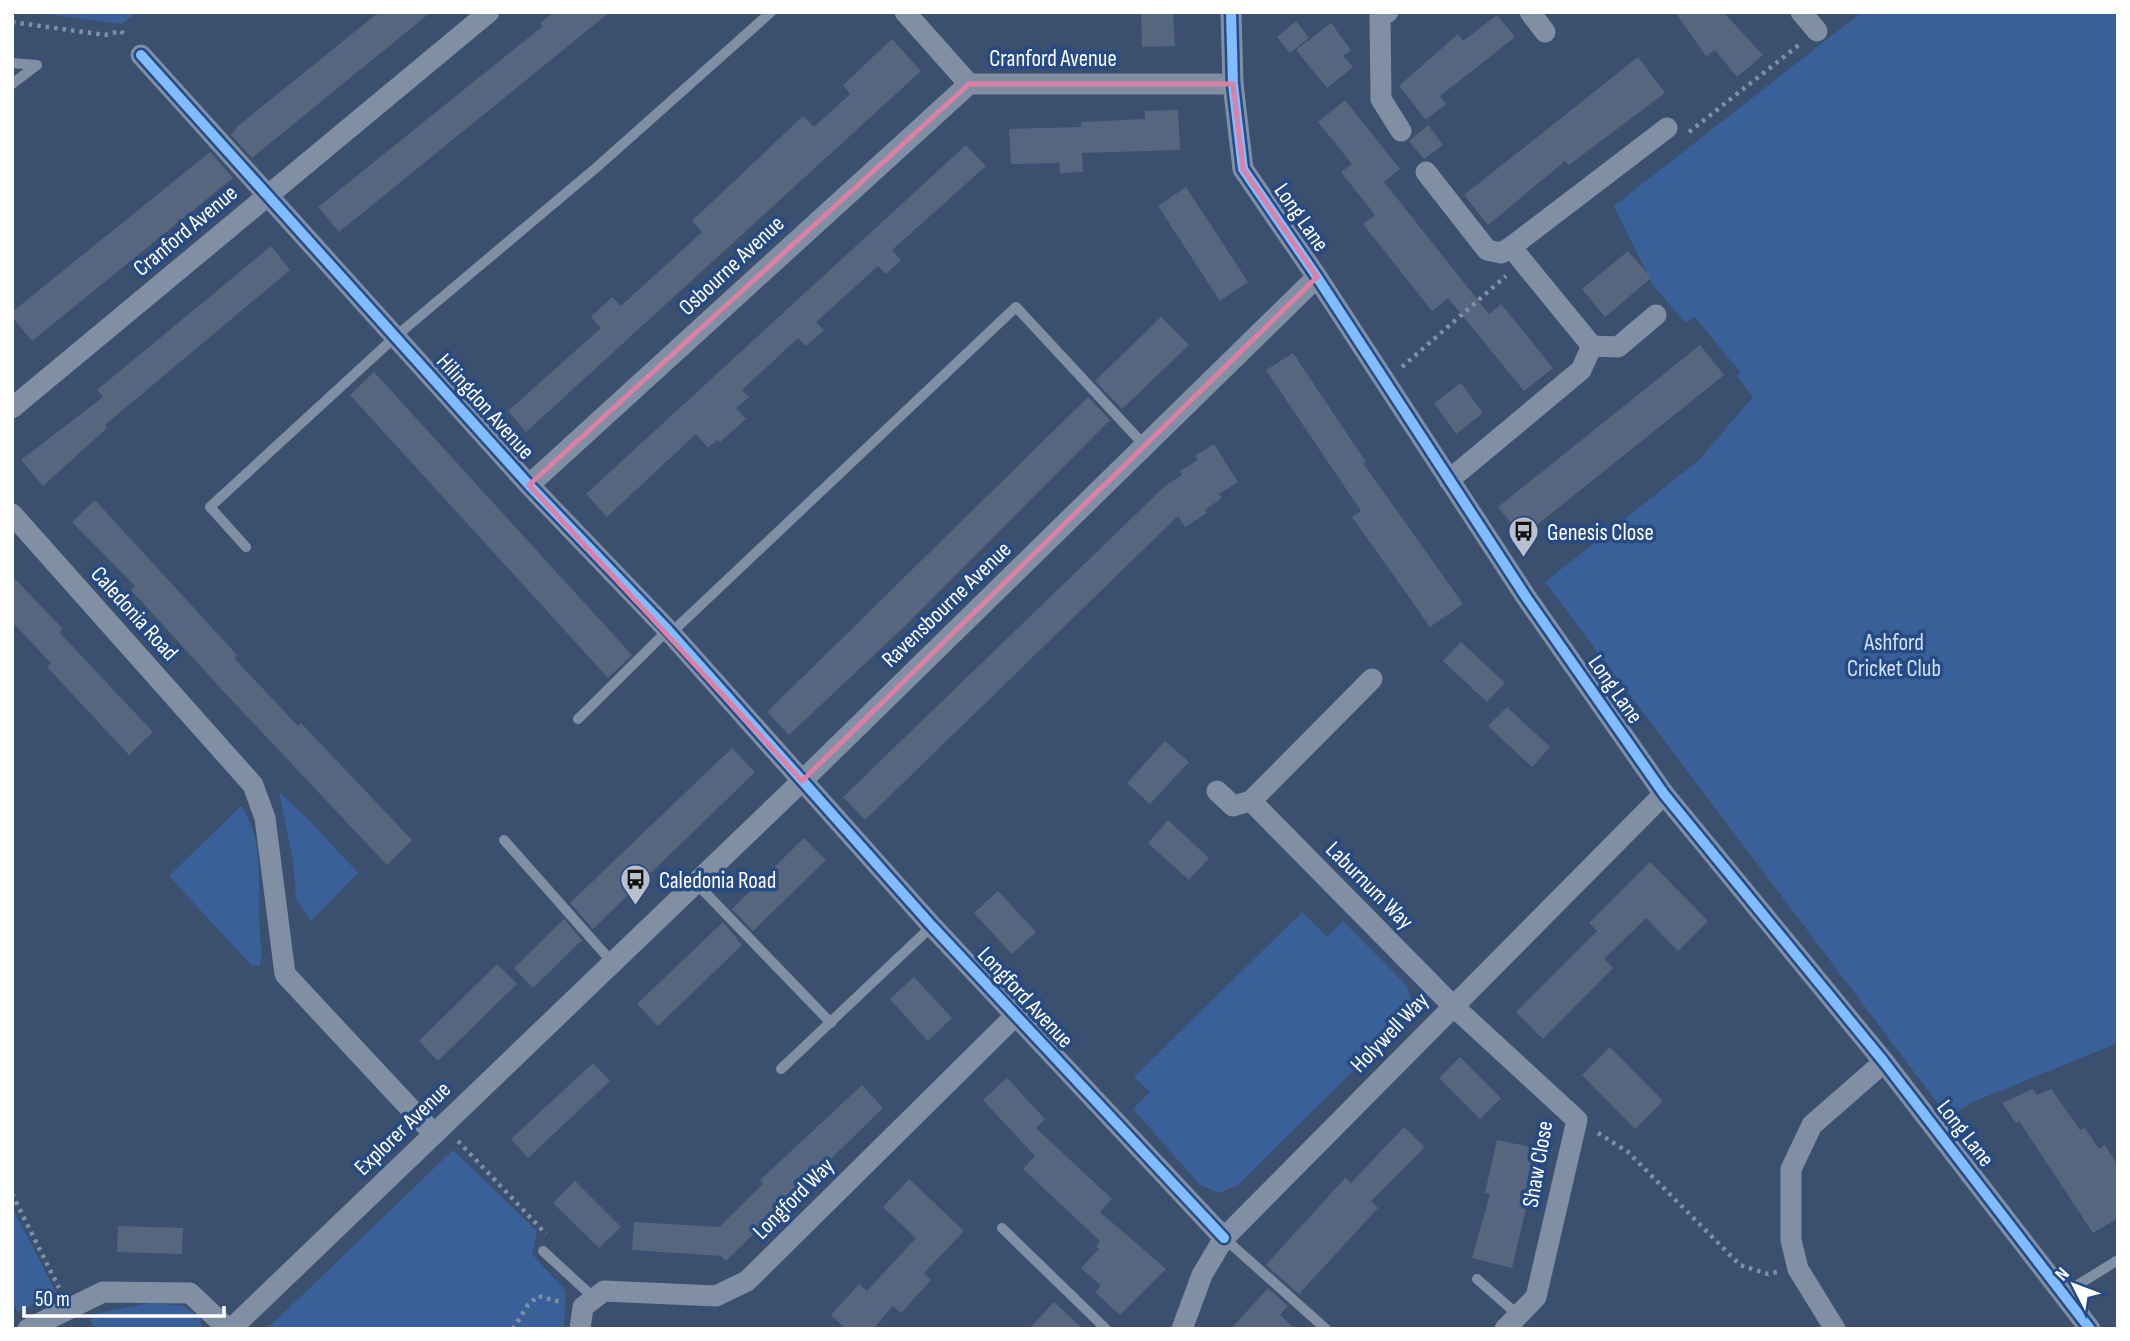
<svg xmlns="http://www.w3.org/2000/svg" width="2130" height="1341" font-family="'Sofia Sans Condensed',sans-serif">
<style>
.green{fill:#3a6099}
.building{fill:#56667f}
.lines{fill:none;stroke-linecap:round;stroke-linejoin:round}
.path{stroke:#818fa4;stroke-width:4.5;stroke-dasharray:3.5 5;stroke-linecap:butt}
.lane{stroke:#818fa4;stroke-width:10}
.street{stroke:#818fa4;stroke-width:21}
.cycleway-casing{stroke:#264a83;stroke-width:15}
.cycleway{stroke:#80bcff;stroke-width:10}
.marked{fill:none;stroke:#dd80a5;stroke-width:5;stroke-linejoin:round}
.labels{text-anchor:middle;stroke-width:7;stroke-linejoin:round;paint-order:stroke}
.street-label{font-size:23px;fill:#fff;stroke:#264a83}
.poi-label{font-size:23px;fill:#fff;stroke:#264a83;text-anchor:start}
.park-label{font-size:23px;fill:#d2e0f6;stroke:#264a83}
</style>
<rect width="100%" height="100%" fill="#3b4f6e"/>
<g class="green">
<polygon points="32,12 138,12 121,24"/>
<polygon points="1862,12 2118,12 2118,1043 1973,1102 1948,1117 1545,582 1699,460 1753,397 1737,376 1740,372 1695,317 1685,323 1653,285 1614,206"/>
<polygon points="279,792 307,818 358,873 311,921 296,899 293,860"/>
<path d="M 241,806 C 269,845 254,907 262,952 L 260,966 L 251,965 L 169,876 Z"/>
<polygon points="1302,912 1327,937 1343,921 1408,987 1411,1000 1406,1018 1239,1184 1220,1193 1200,1185 1133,1109 1150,1092 1134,1077"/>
<polygon points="453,1150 537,1231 532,1254 566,1291 564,1329 267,1329"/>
<polygon points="12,1207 56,1292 18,1312 12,1301"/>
<polygon points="150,1303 183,1306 200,1317 202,1328 94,1329 89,1315"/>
</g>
<g class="building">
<polygon points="379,12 431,12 252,158 231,135 238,126"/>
<polygon points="554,12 610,12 339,232 318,207 543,26 540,23"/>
<polygon points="1141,12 1173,12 1175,46 1142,47"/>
<polygon points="1675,12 1723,12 1763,55 1737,77 1715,50 1706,56"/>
<polygon points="1497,15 1515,37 1440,96 1446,104 1426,120 1399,86 1458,34 1463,41"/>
<polygon points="1296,21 1309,38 1290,53 1277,37"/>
<polygon points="1331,23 1351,50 1343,56 1353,67 1327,88 1296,50"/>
<polygon points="892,39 921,71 526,432 508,411 601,328 591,317 612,297 621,306 633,295 702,232 692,221 803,116 814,127 850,94 843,85"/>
<polygon points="1638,57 1665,93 1569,165 1565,161 1488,225 1464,195"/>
<polygon points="1345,100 1400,169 1384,182 1489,314 1501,304 1553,368 1524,391 1448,298 1432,311 1363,224 1375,215 1341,172 1352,164 1318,122"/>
<polygon points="1178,110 1180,150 1082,153 1083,172 1060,173 1059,163 1011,164 1009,129 1081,127 1081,122 1145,119 1145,111"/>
<polygon points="1428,125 1443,145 1424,159 1409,141"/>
<polygon points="966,145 986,166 892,250 901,260 886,274 878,266 816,322 824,330 806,346 798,338 742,390 749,397 736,408 746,419 720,442 717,440 708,448 696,434 607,517 586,494"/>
<polygon points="210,152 233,178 32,341 12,317 12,312"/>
<polygon points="1186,187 1248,282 1220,301 1158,206"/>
<polygon points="271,246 290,270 105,425 107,428 43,486 21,460 103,397 97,390"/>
<polygon points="1628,251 1651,278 1605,317 1582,289"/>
<polygon points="1161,317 1189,345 1122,409 1095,381"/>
<polygon points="1700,345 1724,375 1522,537 1498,507"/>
<polygon points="1293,353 1366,462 1363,463 1463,604 1430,627 1352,517 1361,511 1266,370"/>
<polygon points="374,372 632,655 608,678 350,395"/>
<polygon points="1461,383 1483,413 1456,434 1434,403"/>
<polygon points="1088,397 1110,420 906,625 789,735 767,712"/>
<polygon points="1214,444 1238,482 1219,494 1222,498 1205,510 1207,513 1185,527 1178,516 865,820 843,797 1166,485 1182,475 1180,471 1198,460 1195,456"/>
<polygon points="95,500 237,655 234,658 298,726 301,723 412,840 387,865 224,692 131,590 135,586 72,522"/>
<polygon points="12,576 63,629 59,632 153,732 129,755 47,667 51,663 12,622"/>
<polygon points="1461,642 1505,683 1487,702 1443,661"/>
<polygon points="1507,707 1550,747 1532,767 1488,726"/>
<polygon points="1165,741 1189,762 1150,804 1127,783"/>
<polygon points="732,748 755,772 593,929 570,903"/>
<polygon points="1168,820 1209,858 1189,880 1148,843"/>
<polygon points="804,838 826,860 753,931 732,909"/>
<polygon points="1650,862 1708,921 1678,951 1646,918 1604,959 1613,968 1543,1039 1516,1012 1597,931 1589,923"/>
<polygon points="998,891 1036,932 1012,954 974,913"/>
<polygon points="564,919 582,940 533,988 514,968"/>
<polygon points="723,922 742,945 658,1026 637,1004"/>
<polygon points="497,964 517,984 438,1061 419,1041"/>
<polygon points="914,977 952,1018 928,1041 890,999"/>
<polygon points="1610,1047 1663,1101 1635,1129 1582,1075"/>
<polygon points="1460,1057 1501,1098 1480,1119 1439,1078"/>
<polygon points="593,1063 610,1081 528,1158 511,1139"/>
<polygon points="1007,1078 1045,1119 1036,1128 1112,1199 1100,1212 1166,1269 1120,1315 1095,1292 1101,1286 1081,1268 1099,1249 1096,1246 1100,1241 1023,1169 1035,1156 983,1100"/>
<polygon points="862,1085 883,1108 726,1261 721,1256 632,1250 634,1222 719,1227 763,1184 760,1180"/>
<polygon points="2033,1089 2037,1095 2051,1089 2080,1130 2085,1128 2099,1149 2105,1145 2118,1166 2118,1218 2093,1233 2019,1121 2016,1123 2002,1103"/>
<polygon points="1404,1127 1425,1147 1371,1201 1378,1208 1299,1294 1266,1265 1345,1178 1351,1183"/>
<polygon points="1497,1140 1540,1149 1512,1268 1472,1258 1490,1194 1485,1193"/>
<polygon points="909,1179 964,1231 924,1273 931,1280 901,1313 893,1306 873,1329 846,1329 831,1315 859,1284 867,1291 916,1238 883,1207"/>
<polygon points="575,1181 621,1227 599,1248 553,1203"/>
<polygon points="118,1226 183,1228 182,1254 117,1252"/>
<polygon points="1268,1288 1288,1306 1280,1315 1295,1329 1231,1329"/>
<polygon points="1054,1302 1083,1329 1029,1329"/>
</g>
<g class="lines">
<g class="path">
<polyline points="12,22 105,35 121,31 126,37"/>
<polyline points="1689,132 1800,44"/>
<polyline points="1402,367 1506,276"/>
<polyline points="1598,1133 1628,1152 1740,1265 1768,1274 1777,1272"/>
<polyline points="458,1141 546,1234"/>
<polyline points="12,1194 59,1288"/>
<polyline points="513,1329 528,1305 538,1296 561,1302"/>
</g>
<g class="lane">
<polyline points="12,63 37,65 12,84"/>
<polyline points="246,547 210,507 395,337 597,167 771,12"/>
<polyline points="671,633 1016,307 1145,446"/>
<polyline points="578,719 668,630"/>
<polyline points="504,840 611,961"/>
<polyline points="695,882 831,1023"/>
<polyline points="781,1069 932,926"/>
<polyline points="1002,1228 1106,1329"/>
<polyline points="1224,1238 1326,1329"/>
<polyline points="543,1251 593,1297"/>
<polyline points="1477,1279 1518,1315"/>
<polyline points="2063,1294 2118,1260"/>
</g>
<g class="street">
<polyline points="905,12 969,84 1233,84"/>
<polyline points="1231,12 1233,84 1243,169 1317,277 1526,597 1664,794 1884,1062 2090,1329"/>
<polyline points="1388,12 1380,16 1381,99 1401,131"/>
<polyline points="1530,12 1545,32"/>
<polyline points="1801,12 1817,31"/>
<polyline points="141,55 529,485 668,630 932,926 1224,1238"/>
<polyline points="1426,172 1487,250 1501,253 1511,247"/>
<polyline points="1592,346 1618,347 1656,315"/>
<polyline points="12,408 489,12"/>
<polyline points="1449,480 1581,370 1592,346 1511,247 1667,128"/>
<polyline points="529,485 969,84"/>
<polyline points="12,514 253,785 265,818 285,974 434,1134"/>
<polyline points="1217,791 1233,806 1251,801 1452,1005 1577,1120 1536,1297 1505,1329"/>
<polyline points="1251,801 1372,679"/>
<polyline points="28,1329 103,1292 190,1293 228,1329"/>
<polyline points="231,1329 802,781 1317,277"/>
<polyline points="580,1329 583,1307 604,1291 716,1296 747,1281 1015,1016"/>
<polyline points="1182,1329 1202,1275 1224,1238 1664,794"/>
<polyline points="1835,1329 1798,1269 1791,1240 1791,1169 1812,1125 1884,1062"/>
</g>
<defs>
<g id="cycleway">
<polyline points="1231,12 1233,84 1243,169 1317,277 1526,597 1664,794 1884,1062 2090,1329"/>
<polyline points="141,55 529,485 668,630 932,926 1224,1238"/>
</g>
</defs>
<use href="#cycleway" class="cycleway-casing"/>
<use href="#cycleway" class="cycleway"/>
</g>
<path class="marked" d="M 969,84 L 1233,84 L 1243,169 L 1317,277 L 802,781 L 529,485 Z"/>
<defs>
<symbol id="bus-pin" viewBox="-11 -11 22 30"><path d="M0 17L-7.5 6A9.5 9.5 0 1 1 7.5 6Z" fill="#bac1cc" stroke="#264a83"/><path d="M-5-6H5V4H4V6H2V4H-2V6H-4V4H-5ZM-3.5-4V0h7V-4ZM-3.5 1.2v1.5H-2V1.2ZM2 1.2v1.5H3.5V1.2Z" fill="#111"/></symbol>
</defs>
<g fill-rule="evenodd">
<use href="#bus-pin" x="1506" y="514" width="35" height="47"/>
<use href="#bus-pin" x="618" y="862" width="35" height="47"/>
</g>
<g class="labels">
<g class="street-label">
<text x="1053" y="66">Cranford Avenue</text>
<text transform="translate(1302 217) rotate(55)" y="8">Long Lane</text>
<text transform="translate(185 230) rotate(-40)" y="8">Cranford Avenue</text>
<text transform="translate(731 265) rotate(-43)" y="8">Osbourne Avenue</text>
<text transform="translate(486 406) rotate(48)" y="8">Hilingdon Avenue</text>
<text transform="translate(946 604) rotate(-44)" y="8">Ravensbourne Avenue</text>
<text transform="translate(135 613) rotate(48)" y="8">Caledonia Road</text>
<text transform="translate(1616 689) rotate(55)" y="8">Long Lane</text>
<text transform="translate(1370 885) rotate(45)" y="8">Laburnum Way</text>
<text transform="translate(1026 997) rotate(47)" y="8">Longford Avenue</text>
<text transform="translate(1389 1032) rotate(-46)" y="8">Holywell Way</text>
<text transform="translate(402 1128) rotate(-44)" y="8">Explorer Avenue</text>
<text transform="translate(1966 1133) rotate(52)" y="8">Long Lane</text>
<text transform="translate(1537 1164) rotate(-80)" y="8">Shaw Close</text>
<text transform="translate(793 1198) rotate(-45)" y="8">Longford Way</text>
</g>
<g class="poi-label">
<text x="1547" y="540">Genesis Close</text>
<text x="659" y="888">Caledonia Road</text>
</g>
<g class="park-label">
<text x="1894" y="650">Ashford<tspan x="1894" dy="26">Cricket Club</tspan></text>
</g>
</g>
<rect width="2130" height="1341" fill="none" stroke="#ffffff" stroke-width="28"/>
<g transform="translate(2074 1285) rotate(312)" stroke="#264a83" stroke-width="5" paint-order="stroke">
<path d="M0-5L12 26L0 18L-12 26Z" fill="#ffffff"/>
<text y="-10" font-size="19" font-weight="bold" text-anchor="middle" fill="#ffffff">N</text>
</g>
<path d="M24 1306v10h200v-10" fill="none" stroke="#ffffff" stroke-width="3.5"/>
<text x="35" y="1306" font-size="21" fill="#ffffff" stroke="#264a83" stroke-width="5" paint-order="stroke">50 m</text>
</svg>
